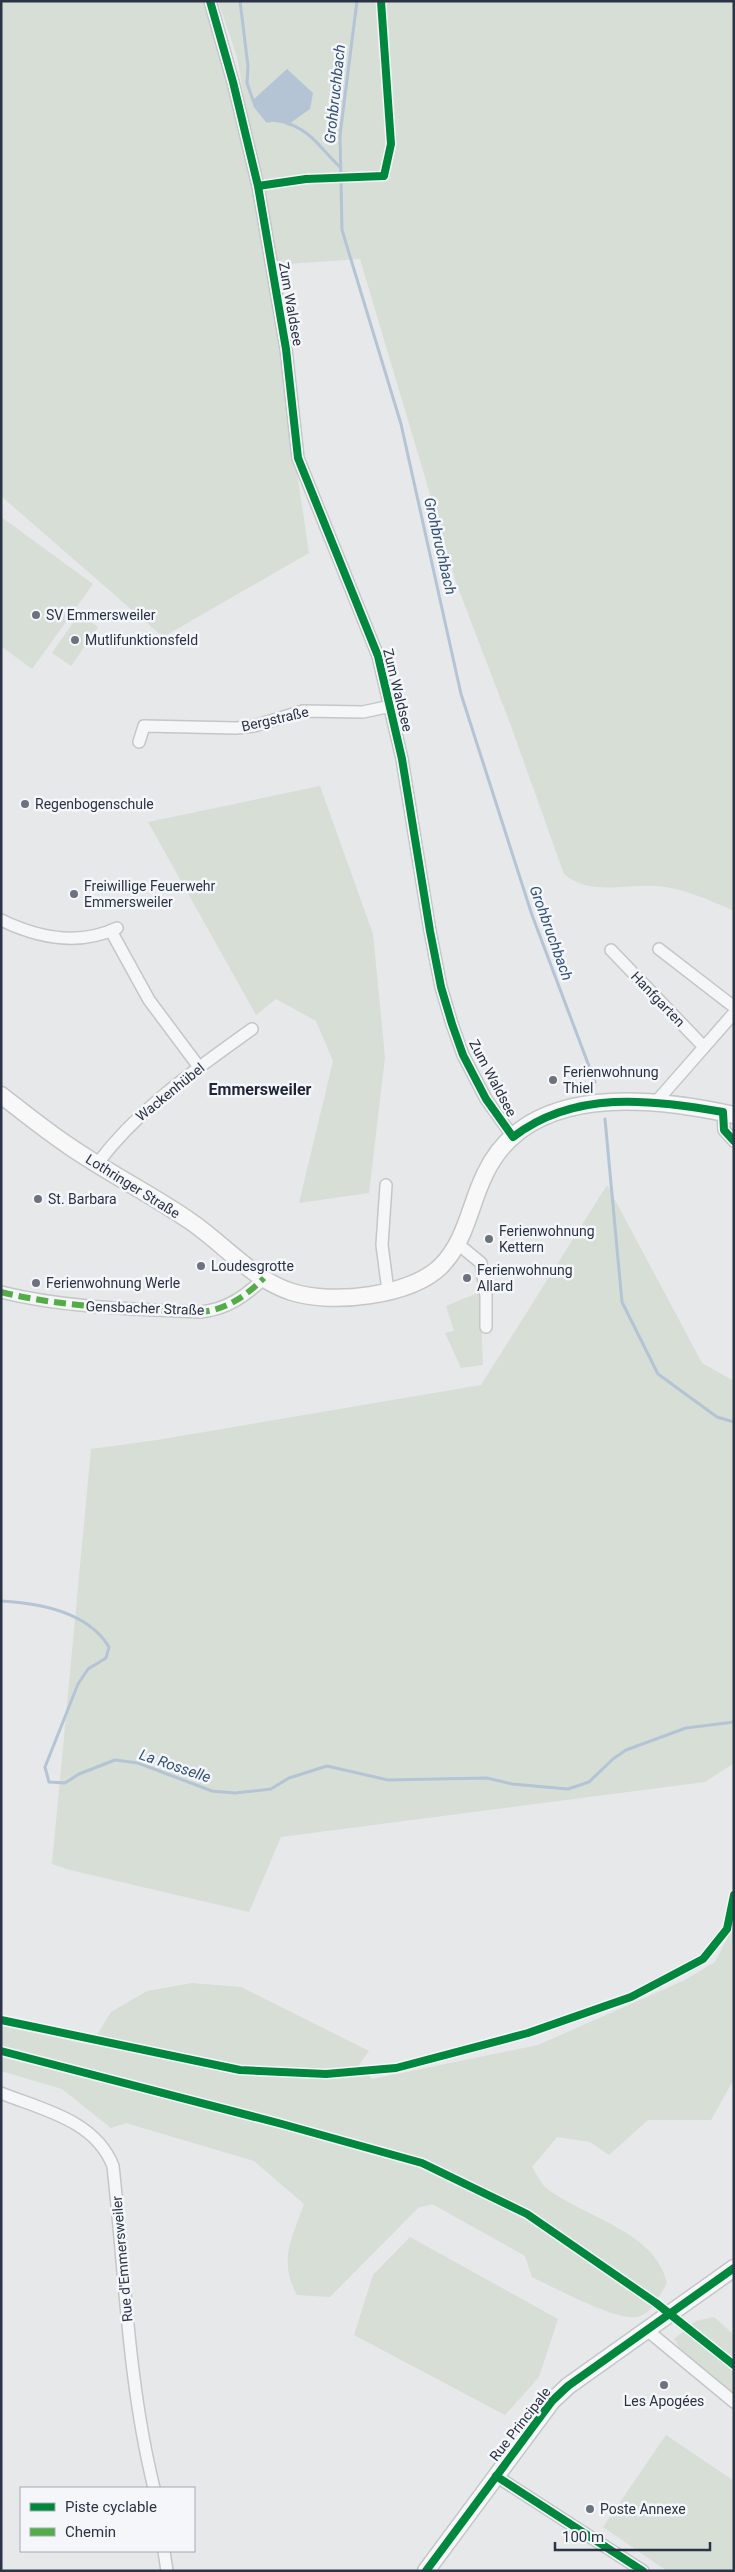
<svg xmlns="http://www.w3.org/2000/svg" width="735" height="2572" font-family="Roboto,sans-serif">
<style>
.green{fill:#d6ded6}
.water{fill:#b4c4d5}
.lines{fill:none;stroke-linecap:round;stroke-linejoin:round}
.stream{stroke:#b4c4d5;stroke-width:3}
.street-casing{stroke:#c4c6c8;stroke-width:14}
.secondary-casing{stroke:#c4c6c8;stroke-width:19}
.street{stroke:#f5f6f7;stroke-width:11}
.secondary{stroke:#f8f8f8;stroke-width:16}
.quiet{stroke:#54ac47;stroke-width:6;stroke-dasharray:12 6;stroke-linecap:butt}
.cycleway-casing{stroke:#f4f6f9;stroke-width:11}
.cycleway{stroke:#00873e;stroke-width:8}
.poi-dot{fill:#6c737f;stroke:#f4f6f9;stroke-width:2}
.labels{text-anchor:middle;stroke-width:5;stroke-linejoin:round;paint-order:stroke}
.street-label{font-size:14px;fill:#2b3445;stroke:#f4f6f9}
.poi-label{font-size:14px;fill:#2b3445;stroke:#f4f6f9;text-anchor:start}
.water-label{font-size:15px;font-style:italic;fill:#34527a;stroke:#f4f6f9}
.quarter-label{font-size:16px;font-weight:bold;fill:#1d2536;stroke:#f4f6f9}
</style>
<rect width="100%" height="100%" fill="#e6e8ea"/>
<g class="green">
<path d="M 1,1 L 214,1 L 250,132 L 237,57 L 218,1 L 734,1 L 734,911 C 709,900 684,888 657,886 C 627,884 589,896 564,874 L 511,726 L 457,585 L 360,259 L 273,265 L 295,459 L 309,553 L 163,637 L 1,496 Z"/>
<polygon points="1,517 93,584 32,669 1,646"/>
<polygon points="79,614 98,627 71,666 52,653"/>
<polygon points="320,786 373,934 385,1057 369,1193 299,1203 333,1061 316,1021 276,999 256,1015 148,822"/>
<polygon points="607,1185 702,1363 734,1381 734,1763 705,1782 281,1837 249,1912 70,1870 52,1864 91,1449 157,1440 481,1385"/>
<polygon points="480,1292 483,1365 461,1368 445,1333 454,1331 446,1306"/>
<path d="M 734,1925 L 734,2079 L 711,2120 L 648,2120 L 609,2155 L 590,2142 L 557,2137 L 532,2167 C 536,2173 540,2182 545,2187 C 582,2217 655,2230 667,2283 C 660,2294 652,2314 637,2317 C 616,2321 553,2287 532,2277 L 525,2256 L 432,2204 L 418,2208 L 330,2297 L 297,2295 C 278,2261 292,2238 304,2204 L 254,2161 L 126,2123 L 111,2128 L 62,2089 L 1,2071 L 1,2026 L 91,2045 L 111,2012 L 147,1991 L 192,1983 L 241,1987 L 369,2051 L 359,2065 L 372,2079 L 538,2045 L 683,1981 L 715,1962 Z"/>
<polygon points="410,2237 558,2319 539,2377 505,2415 354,2335 373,2275"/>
<polygon points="714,2317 734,2335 734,2394 688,2361 674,2339 696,2321"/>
<polygon points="666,2435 734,2481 734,2571 667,2571 603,2527"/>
</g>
<polygon class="water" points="287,69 313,93 310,109 289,124 267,121 253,100"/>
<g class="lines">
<g class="stream">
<polyline points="240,1 248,66 247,83 255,106 267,121 270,121"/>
<polyline points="357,1 340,135 342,230 401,424 461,694 532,915 595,1082"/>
<path d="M 286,123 C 313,131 321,150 341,168"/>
<polyline points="605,1119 622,1302 658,1374 717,1417 734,1422"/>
<path d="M 1,1601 C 39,1603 88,1612 109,1647 L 106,1658 L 88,1669 L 78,1684 L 45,1767 L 49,1782 L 65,1783 L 79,1774 L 115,1760 L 138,1763 L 212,1791 L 235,1793 L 271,1789 L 289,1778 L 327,1766 L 388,1780 L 487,1778 L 512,1784 L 568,1789 L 589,1782 L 613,1759 L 626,1750 L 686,1728 L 734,1722"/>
</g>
<defs>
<g id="street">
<polyline points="210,1 233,82 258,186 286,349 298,458 378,656 402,759 430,931 441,987 452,1024 463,1055 486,1099 513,1137"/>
<polyline points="139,742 144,726 236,728 254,726 303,711 363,712 391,706"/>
<path d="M 1,920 C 38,938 79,946 117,928"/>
<polyline points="111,931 149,1000 199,1067"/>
<polyline points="659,949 734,1007"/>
<polyline points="611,950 704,1047"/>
<polyline points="656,1102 734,1013"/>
<polyline points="723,1112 724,1130 734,1141"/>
<path d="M 97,1164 C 139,1108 195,1070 252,1029"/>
<polyline points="386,1185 382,1245 388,1291"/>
<polyline points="458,1244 481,1263 486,1296 486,1327"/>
<path d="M 1,1292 C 66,1308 133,1309 200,1312 C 226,1310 246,1296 264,1278"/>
<path d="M 1,2093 C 43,2110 95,2120 113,2166 C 125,2274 128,2383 154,2488"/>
<polyline points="648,2331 734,2402"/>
<polyline points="496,2476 643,2571"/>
<polyline points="164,2551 167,2571"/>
</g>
<g id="secondary">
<path d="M 1,1095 C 23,1112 45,1130 69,1146 C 108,1173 151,1194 190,1221 C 224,1244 253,1280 292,1292 C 332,1305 411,1296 441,1266 C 466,1241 470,1204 485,1174 C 528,1082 652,1097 734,1115"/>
<polyline points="426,2571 552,2401 568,2386 734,2268"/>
</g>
</defs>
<use href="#street" class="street-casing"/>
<use href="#secondary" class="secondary-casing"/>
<use href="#street" class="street"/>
<use href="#secondary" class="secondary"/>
<path class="quiet" d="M 1,1292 C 66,1308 133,1309 200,1312 C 226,1310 246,1296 264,1278"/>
<defs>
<g id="cycleway">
<path d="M 210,1 L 233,82 L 258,186 L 286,349 L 298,458 L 378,656 L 402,759 L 430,931 L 441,987 L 452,1024 L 463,1055 L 486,1099 L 513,1137 C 574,1090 651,1099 723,1112 L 724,1130 L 734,1141"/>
<polyline points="258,186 306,179 384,176 391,144 381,1"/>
<polyline points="1,2020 240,2070 326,2074 396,2068 528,2033 631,1997 703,1959 727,1929 734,1895"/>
<polyline points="1,2051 282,2124 422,2163 527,2214 656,2303 734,2365"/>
<polyline points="496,2476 643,2571"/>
<polyline points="426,2571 552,2401 568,2386 734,2268"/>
</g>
</defs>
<use href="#cycleway" class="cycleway-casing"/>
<use href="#cycleway" class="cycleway"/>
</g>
<g class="poi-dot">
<circle cx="36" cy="615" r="5"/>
<circle cx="75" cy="640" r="5"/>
<circle cx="25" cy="804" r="5"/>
<circle cx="74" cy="894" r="5"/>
<circle cx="553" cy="1080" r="5"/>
<circle cx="38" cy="1199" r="5"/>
<circle cx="489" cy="1239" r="5"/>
<circle cx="201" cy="1266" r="5"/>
<circle cx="467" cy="1278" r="5"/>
<circle cx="36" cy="1283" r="5"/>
<circle cx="664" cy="2385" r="5"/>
<circle cx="590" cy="2509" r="5"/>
</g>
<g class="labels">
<g class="street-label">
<text transform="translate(291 304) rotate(80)" y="5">Zum Waldsee</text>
<text transform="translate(398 690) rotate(76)" y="5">Zum Waldsee</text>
<text transform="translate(275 719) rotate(-13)" y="5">Bergstraße</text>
<text transform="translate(658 999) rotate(46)" y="5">Hanfgarten</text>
<text transform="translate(493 1078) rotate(62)" y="5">Zum Waldsee</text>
<text transform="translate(170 1092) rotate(-39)" y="5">Wackenhübel</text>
<text transform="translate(133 1186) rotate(32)" y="5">Lothringer Straße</text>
<text transform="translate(145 1308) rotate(2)" y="5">Gensbacher Straße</text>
<text transform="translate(122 2259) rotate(-95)" y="5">Rue d'Emmersweiler</text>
<text transform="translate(520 2424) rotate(-52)" y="5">Rue Principale</text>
</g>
<g class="poi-label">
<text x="46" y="620">SV Emmersweiler</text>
<text x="85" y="645">Mutlifunktionsfeld</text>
<text x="35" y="809">Regenbogenschule</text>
<text x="84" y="891">Freiwillige Feuerwehr<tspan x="84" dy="16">Emmersweiler</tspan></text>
<text x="563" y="1077">Ferienwohnung<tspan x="563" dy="16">Thiel</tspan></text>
<text x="48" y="1204">St. Barbara</text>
<text x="499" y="1236">Ferienwohnung<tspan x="499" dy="16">Kettern</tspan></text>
<text x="211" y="1271">Loudesgrotte</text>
<text x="477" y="1275">Ferienwohnung<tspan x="477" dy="16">Allard</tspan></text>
<text x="46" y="1288">Ferienwohnung Werle</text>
<text x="664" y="2406" text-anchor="middle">Les Apogées</text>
<text x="600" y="2514">Poste Annexe</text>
</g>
<g class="water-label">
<text transform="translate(335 94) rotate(-84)" y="5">Grohbruchbach</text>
<text transform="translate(440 546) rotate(77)" y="5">Grohbruchbach</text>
<text transform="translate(551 933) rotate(70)" y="5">Grohbruchbach</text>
<text transform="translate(175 1766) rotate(19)" y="5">La Rosselle</text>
</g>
<g class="quarter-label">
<text x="260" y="1095">Emmersweiler</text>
</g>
</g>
<rect width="735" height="2572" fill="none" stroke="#2b3445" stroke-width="5"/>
<rect x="20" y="2487" width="175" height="65" fill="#f4f6f9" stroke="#a4a8b1"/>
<rect x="30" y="2503" width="25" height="8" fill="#00873e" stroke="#a4a8b1"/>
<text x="65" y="2512" font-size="15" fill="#2b3445">Piste cyclable</text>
<rect x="30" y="2528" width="25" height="8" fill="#54ac47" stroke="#a4a8b1"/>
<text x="65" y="2537" font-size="15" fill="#2b3445">Chemin</text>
<path d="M555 2542v8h155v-8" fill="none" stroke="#2b3445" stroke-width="2.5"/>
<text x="562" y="2542" font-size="15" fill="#2b3445" stroke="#f4f6f9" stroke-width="4" paint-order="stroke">100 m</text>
</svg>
